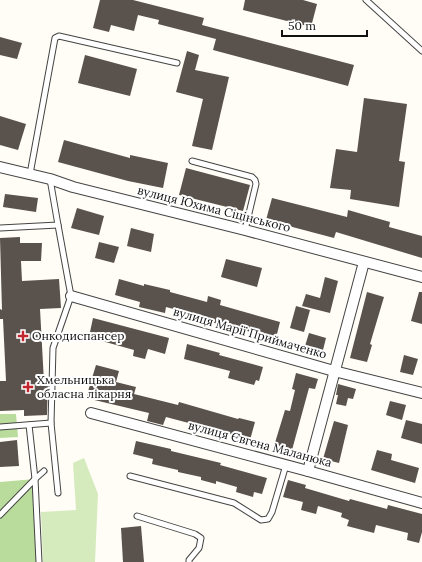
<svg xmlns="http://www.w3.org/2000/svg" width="422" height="562" font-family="Lora,serif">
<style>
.green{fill:#d5ebbd}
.forest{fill:#b9dc9c}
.building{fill:#5a524d}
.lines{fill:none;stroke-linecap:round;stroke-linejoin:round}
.service-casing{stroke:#444;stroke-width:7}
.minor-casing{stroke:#444;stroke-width:12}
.service{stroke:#fff;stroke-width:5}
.minor{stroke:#fff;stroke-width:10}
.poi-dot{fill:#c4262e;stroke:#fff;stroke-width:1.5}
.labels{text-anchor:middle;stroke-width:4;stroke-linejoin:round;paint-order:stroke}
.street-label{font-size:12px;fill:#111;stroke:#fff}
.poi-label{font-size:12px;fill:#111;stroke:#fff;text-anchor:start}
</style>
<rect width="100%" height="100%" fill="#fffdf5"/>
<polygon class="green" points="84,458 98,494 95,562 43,562 41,512 76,510 73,463"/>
<g class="forest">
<polygon points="0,414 16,414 18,437 0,438"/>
<polygon points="35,479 39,562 0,562 0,482"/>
</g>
<g class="building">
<polygon points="100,0 133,0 204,18 202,25 354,65 348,86 213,50 216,39 158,24 159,20 138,15 134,31 111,25 109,32 93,28"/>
<polygon points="245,0 303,0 317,4 311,27 243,10"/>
<polygon points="0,37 22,43 17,59 0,55"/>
<polygon points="187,51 199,55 195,70 229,77 212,150 192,146 203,99 176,92"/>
<polygon points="85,55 137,69 130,96 78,83"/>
<polygon points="364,98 407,104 399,161 405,162 399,207 350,199 351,190 330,188 336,149 357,152"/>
<polygon points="0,116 26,124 18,150 0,145"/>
<polygon points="64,140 130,158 130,155 168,163 163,188 128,181 58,162"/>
<polygon points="186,168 250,185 243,211 179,195"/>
<polygon points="5,194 38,198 36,212 3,207"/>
<polygon points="272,198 347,217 348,210 390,222 389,227 422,236 422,258 336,232 334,238 266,220"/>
<polygon points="77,208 104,216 99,235 71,228"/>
<polygon points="131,228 154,234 151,252 127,246"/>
<polygon points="20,237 20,243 42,243 41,261 21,261 22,281 59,279 61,308 40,309 44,382 48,382 47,415 24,416 24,410 0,411 0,381 6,381 3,319 0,319 0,309 2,310 0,238"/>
<polygon points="99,242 119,247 114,263 95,258"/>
<polygon points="226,259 262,268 257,287 221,277"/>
<polygon points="325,277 338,281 330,313 302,306 306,294 320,298"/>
<polygon points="119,279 144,286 144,284 170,290 170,292 207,302 208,296 221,300 220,305 280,322 276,338 202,320 203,317 166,307 165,313 139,307 140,302 115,295"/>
<polygon points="367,292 384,297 370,344 372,345 367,362 350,358"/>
<polygon points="419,292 422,292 422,324 411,321"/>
<polygon points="296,306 310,310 304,332 290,328"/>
<polygon points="93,318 169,338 165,354 148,349 145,359 133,356 134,350 102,341 104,335 90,332"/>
<polygon points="309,333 326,338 323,350 305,346"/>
<polygon points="187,344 220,353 219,355 263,367 259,381 256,380 254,385 228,378 230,371 184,359"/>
<polygon points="404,355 418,359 413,375 400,372"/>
<polygon points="96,365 119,371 116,382 136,387 134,394 178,405 179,402 238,419 239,418 255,422 250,440 234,436 234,435 166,417 163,425 147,421 149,413 86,398"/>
<polygon points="296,373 318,379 315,389 309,388 292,450 274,446 285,410 290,411 295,390 292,389"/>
<polygon points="338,384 356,389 353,399 348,398 346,406 336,404 338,395 336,395"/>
<polygon points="390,401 406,405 402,420 386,415"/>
<polygon points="406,420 422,424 422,444 401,438"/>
<polygon points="334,421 348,425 339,463 323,459"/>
<polygon points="17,440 19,466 0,467 0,442"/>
<polygon points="136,441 171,449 171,451 221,463 220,465 267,478 262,494 254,492 253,497 236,492 237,487 216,481 216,484 201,480 201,477 178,472 178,470 152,464 153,459 133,454"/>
<polygon points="377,450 392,454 391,460 419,468 415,483 371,470"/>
<polygon points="288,480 306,485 305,488 349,501 350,499 387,509 388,505 422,514 422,532 419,543 407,540 408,533 376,525 374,533 347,526 349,520 341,517 342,513 318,506 316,514 301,510 303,502 283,497"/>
<polygon points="141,526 144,562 123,562 121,528"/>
</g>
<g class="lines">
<defs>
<g id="service">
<polyline points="366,0 422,51"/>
<polyline points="192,161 252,177 255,180 256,184 245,230"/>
<polyline points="30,174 55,38 59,36 177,63"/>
<polyline points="0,228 58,225 50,179"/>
<polyline points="29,425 35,479"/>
<polyline points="0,427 51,423"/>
<polyline points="130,476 234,503 261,520 268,519 272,512 286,465"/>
<polyline points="35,479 44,471"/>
<polyline points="58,493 51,423 53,348 71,296 58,225"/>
<polyline points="0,515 35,479 39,562"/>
<polyline points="137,516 195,534 201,538 199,548 189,560 189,562"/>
</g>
<g id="minor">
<polyline points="0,167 50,179 73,187 245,230 422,277"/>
<polyline points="71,296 334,371 422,393"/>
<polyline points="91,413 308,471 422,503"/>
<polyline points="308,471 364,262"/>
</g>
</defs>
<use href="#service" class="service-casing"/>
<use href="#minor" class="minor-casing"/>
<use href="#service" class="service"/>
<use href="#minor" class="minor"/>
</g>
<g class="poi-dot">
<path d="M21 330h4v4h4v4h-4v4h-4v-4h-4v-4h4z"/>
<path d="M26 381h4v4h4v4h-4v4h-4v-4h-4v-4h4z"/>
</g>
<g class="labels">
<g class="street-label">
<text transform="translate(214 209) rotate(14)" y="4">вулиця Юхима Сіцінського</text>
<text transform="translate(250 333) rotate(16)" y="4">вулиця Марії Приймаченко</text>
<text transform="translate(260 444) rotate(15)" y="4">вулиця Євгена Маланюка</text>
</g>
<g class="poi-label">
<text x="32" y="340">Онкодиспансер</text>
<text x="37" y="384">Хмельницька<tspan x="37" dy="14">обласна лікарня</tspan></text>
</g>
</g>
<path d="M282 30v6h85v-6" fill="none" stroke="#111111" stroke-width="2"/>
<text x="288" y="30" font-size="12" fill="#111111" stroke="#ffffff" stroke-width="3" paint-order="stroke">50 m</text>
</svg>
